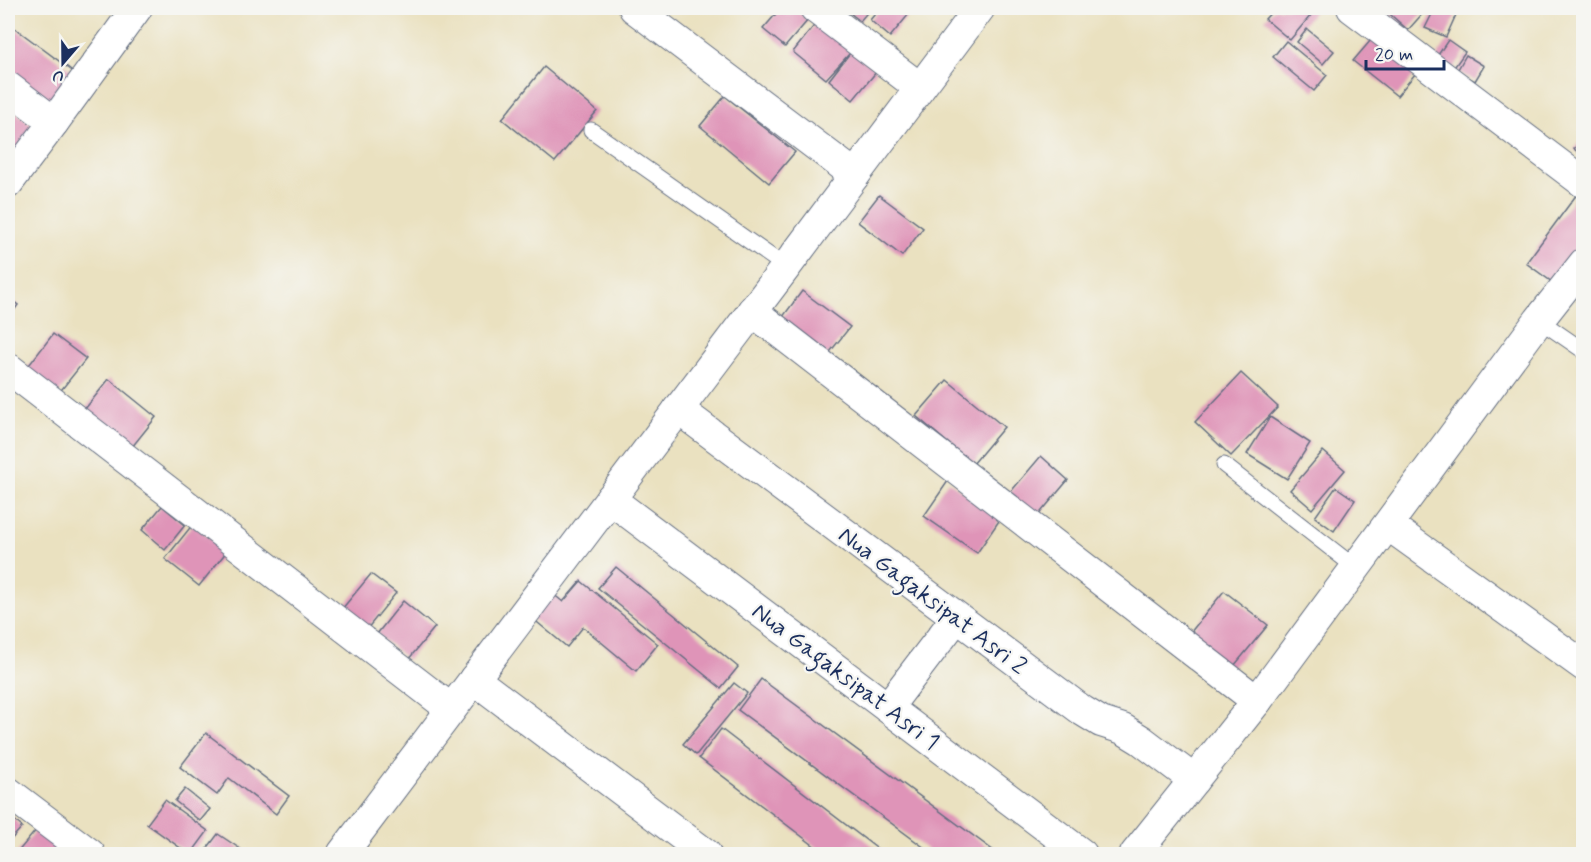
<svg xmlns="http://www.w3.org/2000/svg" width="1591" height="862" font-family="Mynerve,sans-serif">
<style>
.building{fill:#df94b8}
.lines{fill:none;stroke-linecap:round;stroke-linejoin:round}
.lane-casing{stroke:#636d80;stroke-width:17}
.street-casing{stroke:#636d80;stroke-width:32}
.lane{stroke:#fff;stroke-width:15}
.street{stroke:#fff;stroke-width:30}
.labels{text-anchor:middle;stroke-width:4.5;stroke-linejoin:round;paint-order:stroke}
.street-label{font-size:24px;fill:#1b2f5e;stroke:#f6f6f2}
</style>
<rect width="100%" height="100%" fill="#f6f6f2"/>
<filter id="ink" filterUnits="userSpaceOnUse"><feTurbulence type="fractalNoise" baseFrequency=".0167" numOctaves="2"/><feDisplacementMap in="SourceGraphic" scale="12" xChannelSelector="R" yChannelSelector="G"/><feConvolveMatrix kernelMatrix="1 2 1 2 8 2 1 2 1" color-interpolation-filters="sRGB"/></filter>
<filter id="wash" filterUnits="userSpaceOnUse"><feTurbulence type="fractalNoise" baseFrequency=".008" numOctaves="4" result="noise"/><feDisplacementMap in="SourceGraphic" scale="24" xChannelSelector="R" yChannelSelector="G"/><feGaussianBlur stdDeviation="1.35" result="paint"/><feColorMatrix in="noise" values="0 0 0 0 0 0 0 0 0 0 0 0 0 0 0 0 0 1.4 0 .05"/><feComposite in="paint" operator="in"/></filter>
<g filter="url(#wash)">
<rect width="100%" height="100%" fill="#eae1c0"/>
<g id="blocks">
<g class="building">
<polygon points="781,8 793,8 808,20 785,47 763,29"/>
<polygon points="844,8 871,8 860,21"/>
<polygon points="880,8 914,8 890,37 870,20"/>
<polygon points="1275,8 1317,8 1290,40 1265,19"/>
<polygon points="1383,8 1419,8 1424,12 1408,30"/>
<polygon points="1435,8 1459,8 1446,37 1425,28"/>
<polygon points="817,22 877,71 853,100 829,80 850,53 826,79 793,52"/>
<polygon points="8,23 75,73 48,109 8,79"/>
<polygon points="1307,29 1334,51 1323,64 1297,42"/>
<polygon points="1377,33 1420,68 1397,96 1353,61"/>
<polygon points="1448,40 1465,52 1453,69 1436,58"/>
<polygon points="1286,41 1327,75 1314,91 1273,57"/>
<polygon points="1466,55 1484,66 1475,81 1457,71"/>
<polygon points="544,67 597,111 555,162 502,119"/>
<polygon points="725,96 795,152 769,183 700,126"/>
<polygon points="8,106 34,126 8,162"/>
<polygon points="1584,136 1584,156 1574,149"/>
<polygon points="1580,190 1584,192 1584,254 1559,287 1526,263"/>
<polygon points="879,195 923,228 902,256 858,222"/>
<polygon points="802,291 850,327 826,357 779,322"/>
<polygon points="8,297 18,305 8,319"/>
<polygon points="53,334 86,359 58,394 26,369"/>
<polygon points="1241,373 1278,407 1231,456 1195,422"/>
<polygon points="109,379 156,417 128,452 81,414"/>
<polygon points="947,380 1004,427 973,464 916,416"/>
<polygon points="1270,417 1310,443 1287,479 1247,454"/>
<polygon points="1323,451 1345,470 1312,509 1290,490"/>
<polygon points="1041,456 1068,480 1036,518 1008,495"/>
<polygon points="948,481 1001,518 977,553 924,516"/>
<polygon points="1336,487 1355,500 1334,531 1315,517"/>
<polygon points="162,506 185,525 165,550 142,530"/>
<polygon points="193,524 227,551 199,586 165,559"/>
<polygon points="616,567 738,667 721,688 598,588"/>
<polygon points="371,574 396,593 367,629 342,609"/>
<polygon points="581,581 658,644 636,671 583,627 567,647 532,618 552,593 563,602"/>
<polygon points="1224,591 1268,625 1229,672 1186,638"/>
<polygon points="403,601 435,627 408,660 377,634"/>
<polygon points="761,679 998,854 933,854 738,710"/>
<polygon points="734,683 747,693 696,755 683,744"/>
<polygon points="721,729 884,854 825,854 699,758"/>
<polygon points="206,733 289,796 276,814 229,778 217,795 180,767"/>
<polygon points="185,789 210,809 200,821 175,801"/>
<polygon points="165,800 208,831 191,854 189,854 147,824"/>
<polygon points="8,814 22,827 8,843"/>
<polygon points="37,829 68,854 16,854"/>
<polygon points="218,834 248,854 203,854"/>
</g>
</g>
</g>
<g filter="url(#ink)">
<use href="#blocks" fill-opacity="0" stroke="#636d80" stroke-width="1.5"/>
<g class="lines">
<defs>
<g id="lane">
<polyline points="591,130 786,267"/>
<polyline points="1539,320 1584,351"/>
<polyline points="1224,465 1356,568"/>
</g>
<g id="street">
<polyline points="634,8 855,175"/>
<polyline points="815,8 920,88"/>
<polyline points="1352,8 1584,183"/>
<polyline points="8,87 54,122"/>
<polyline points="8,183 54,122 137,8"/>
<polyline points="752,311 1257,701"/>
<polyline points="8,368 451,709"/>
<polyline points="678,409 1083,711 1101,722 1123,729 1141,740 1194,780"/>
<polyline points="610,499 1082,854"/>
<polyline points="1388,525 1584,666"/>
<polyline points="474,679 706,854"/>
<polyline points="888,707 956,618"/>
<polyline points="8,792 90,854"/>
<polyline points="342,854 786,267 980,8"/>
<polyline points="1135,854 1257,701 1539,320 1584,263"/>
</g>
</defs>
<use href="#lane" class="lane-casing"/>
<use href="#street" class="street-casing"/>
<use href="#lane" class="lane"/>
<use href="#street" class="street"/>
</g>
</g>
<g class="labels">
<g class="street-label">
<text transform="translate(933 600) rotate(37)" y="8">Nua Gagaksipat Asri 2</text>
<text transform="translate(846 676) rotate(37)" y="8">Nua Gagaksipat Asri 1</text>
</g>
</g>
<rect width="1591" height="862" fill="none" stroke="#f6f6f2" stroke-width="30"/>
<g transform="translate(63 63) rotate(200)" stroke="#f6f6f2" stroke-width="4.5" paint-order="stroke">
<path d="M0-4.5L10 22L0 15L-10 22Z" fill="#1b2f5e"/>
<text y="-9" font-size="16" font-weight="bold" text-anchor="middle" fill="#1b2f5e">U</text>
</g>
<path d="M1366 60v9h78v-9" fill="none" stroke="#1b2f5e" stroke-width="3"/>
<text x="1375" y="60" font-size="18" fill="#1b2f5e" stroke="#f6f6f2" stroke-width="4.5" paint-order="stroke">20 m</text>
</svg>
